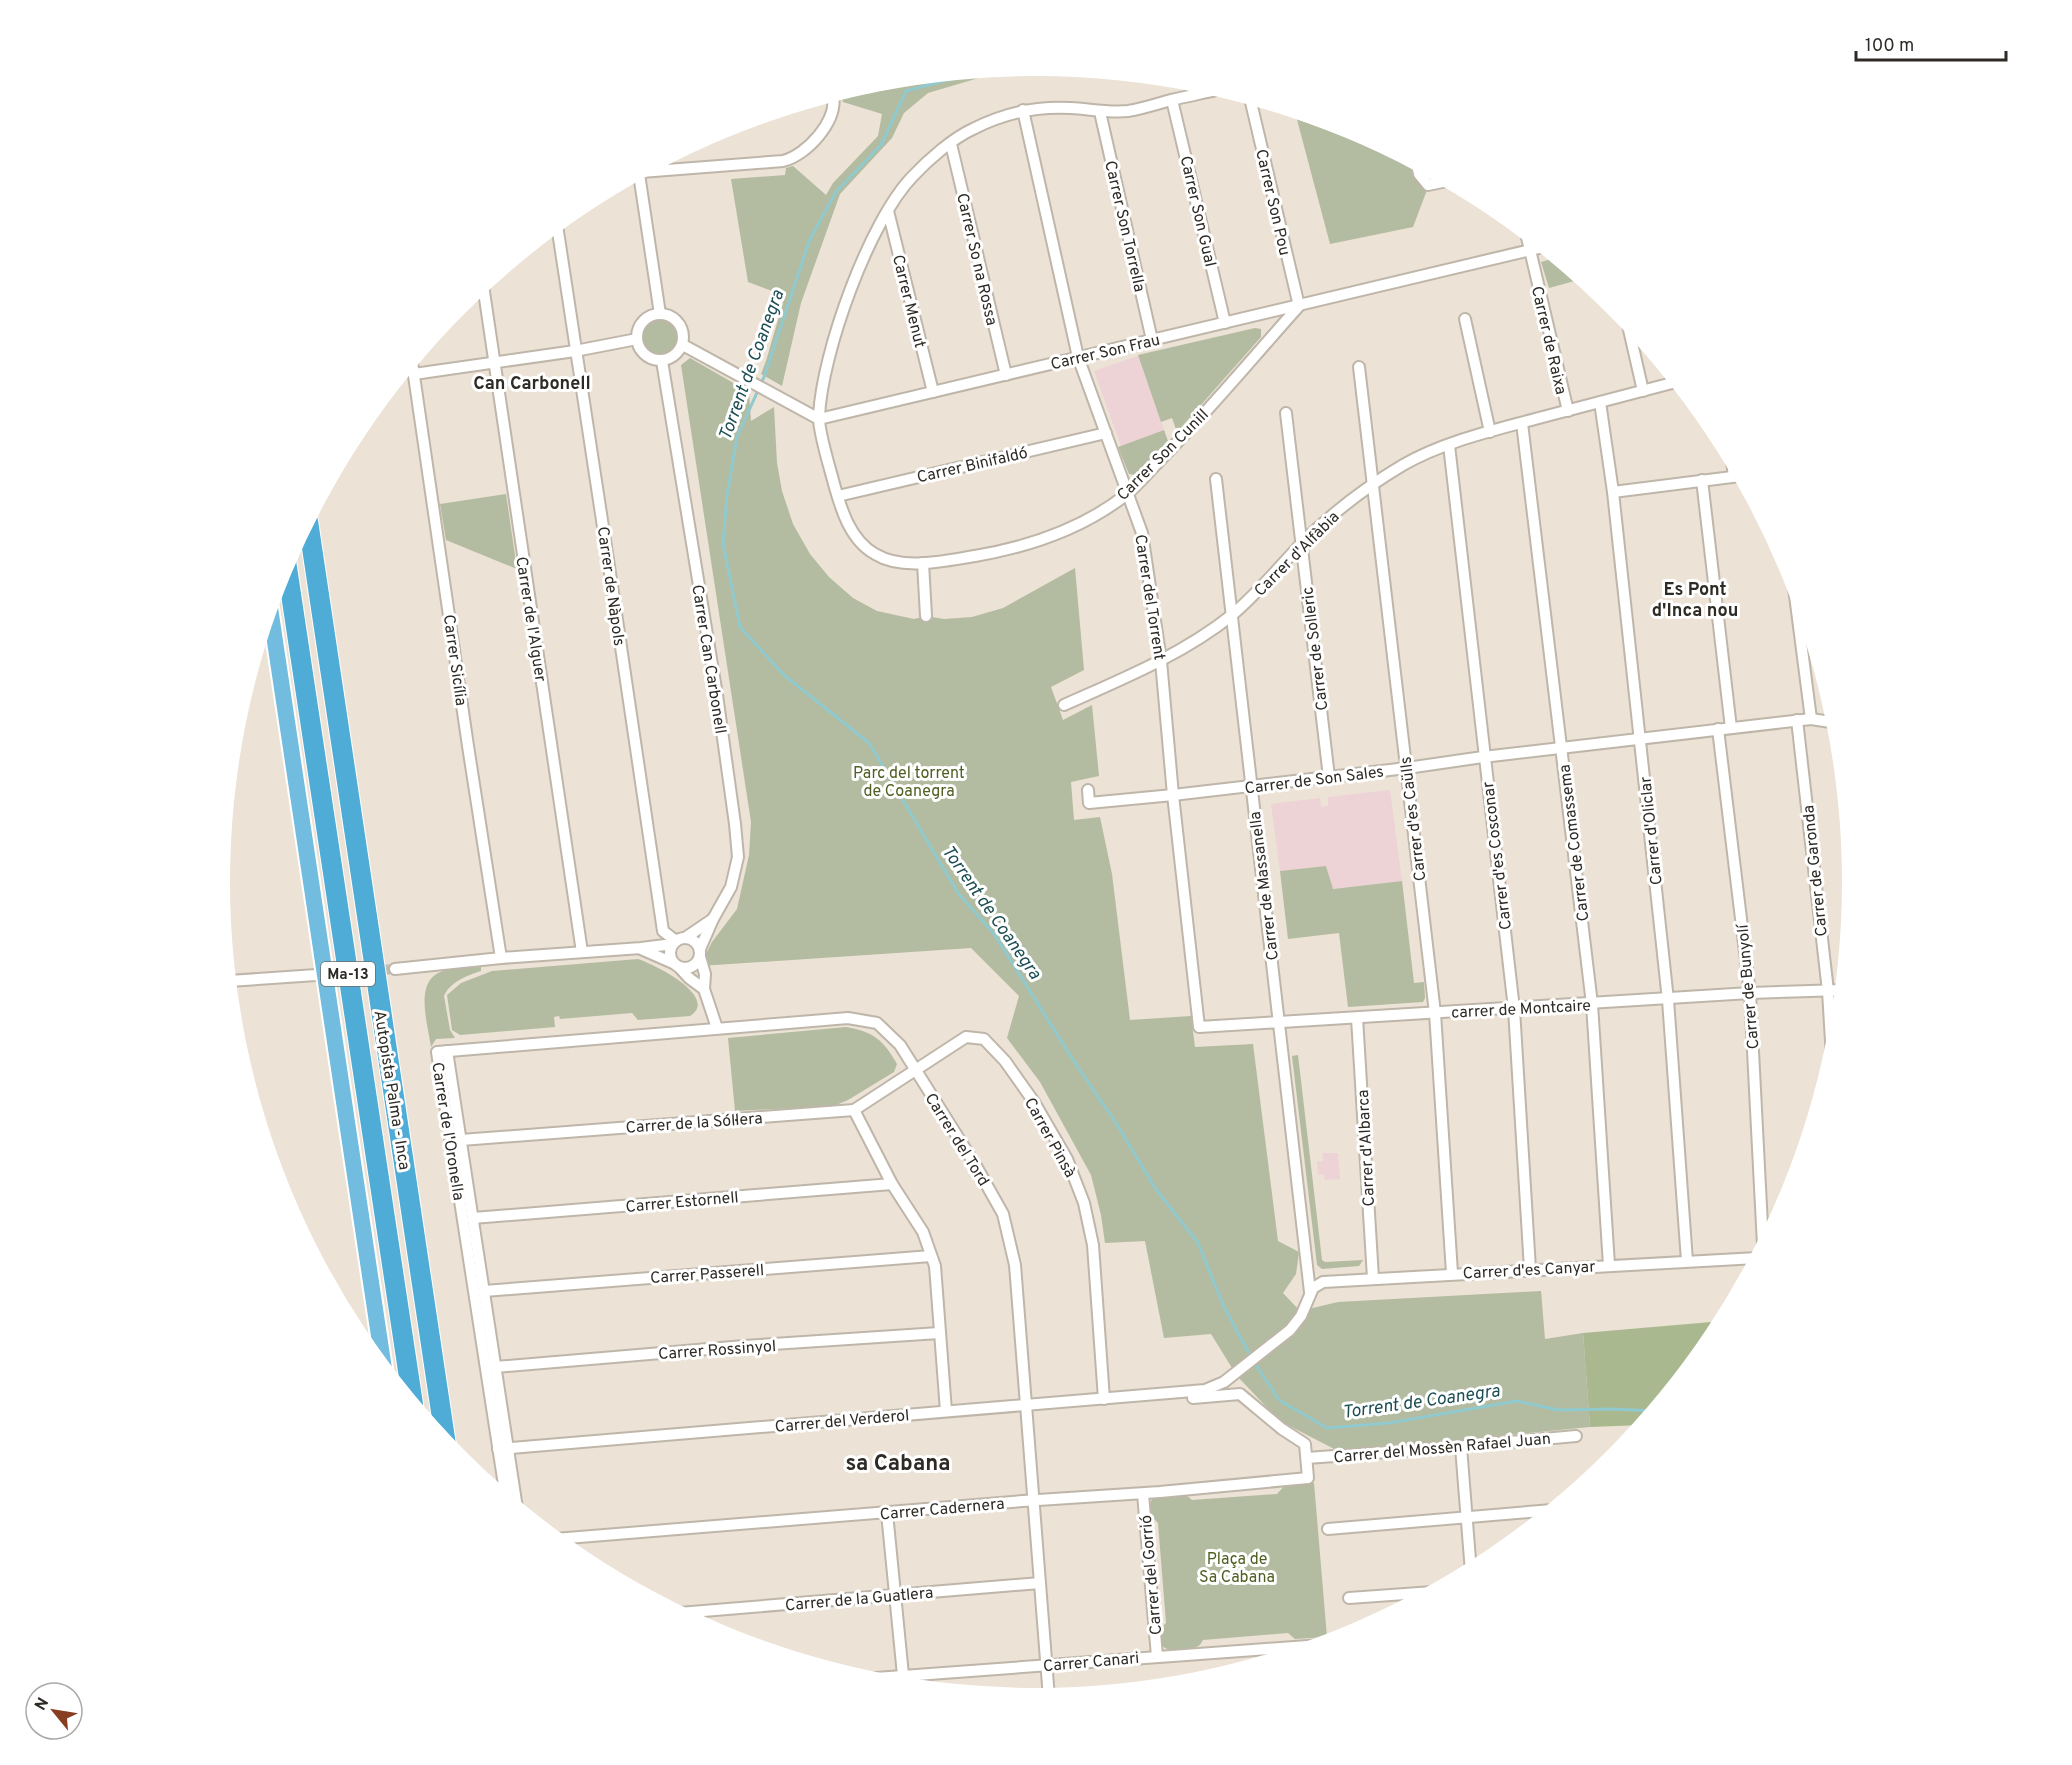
<svg xmlns="http://www.w3.org/2000/svg" width="2072" height="1765" font-family="Overpass,sans-serif">
<style>
.education{fill:#edd2d6}
.green{fill:#b3bca0}
.forest{fill:#aab88f}
.lines{fill:none;stroke-linecap:round;stroke-linejoin:round}
.stream{stroke:#90c9ce;stroke-width:3}
.minor-tunnel{stroke:#c6bdb2;stroke-width:10;stroke-dasharray:10 5;stroke-linecap:butt}
.minor-casing{stroke:#bfb6aa;stroke-width:14}
.trunk-casing{stroke:#fff;stroke-width:20}
.motorway-casing{stroke:#fff;stroke-width:22}
.minor{stroke:#fff;stroke-width:10}
.trunk{stroke:#72bcdf;stroke-width:16}
.motorway{stroke:#4facd7;stroke-width:20}
.labels{text-anchor:middle;stroke-width:6;stroke-linejoin:round;paint-order:stroke}
.shield{fill:#fff;stroke:#6d6b67;stroke-width:1.5}
.shield-label{font-size:15px;font-weight:bold;fill:#2e2b26}
.street-label{font-size:16px;fill:#2e2b26;stroke:#fff}
.park-label{font-size:16px;fill:#4f5f22;stroke:#fff}
.water-label{font-size:18px;font-style:italic;fill:#1c4e53;stroke:#fff}
.neighbourhood-label{font-size:18px;font-weight:bold;fill:#2e2b26;stroke:#fff}
.district-label{font-size:22px;font-weight:bold;fill:#2e2b26;stroke:#fff}
</style>
<rect width="100%" height="100%" fill="#ece2d5"/>
<g class="education">
<polygon points="1138,356 1164,430 1121,446 1094,371"/>
<polygon points="1390,790 1402,881 1332,889 1326,866 1280,871 1271,804 1320,798 1321,807 1328,806 1328,797"/>
<polygon points="1322,1153 1338,1153 1340,1179 1325,1180 1324,1174 1318,1175 1317,1162 1323,1161"/>
</g>
<g class="green">
<polygon points="1009,69 928,93 904,113 892,138 840,194 801,303 782,386 761,374 766,361 785,296 748,282 731,179 785,175 786,168 793,166 826,195 833,183 878,136 882,114 843,102 840,93 877,82"/>
<polygon points="1295,112 1349,128 1409,160 1413,177 1427,190 1413,227 1330,244"/>
<polygon points="1555,258 1582,279 1549,288 1541,262"/>
<circle cx="661" cy="337" r="18"/>
<polygon points="1255,328 1261,329 1261,337 1177,432 1172,418 1161,422 1138,355"/>
<polygon points="690,358 749,392 751,421 774,407 777,463 782,491 793,524 810,554 829,577 853,598 877,611 914,619 926,616 944,619 972,617 1003,608 1075,568 1084,670 1051,687 1063,720 1092,705 1099,776 1071,782 1074,820 1100,817 1112,874 1130,1020 1191,1016 1195,1047 1253,1044 1278,1241 1299,1252 1296,1274 1283,1293 1300,1311 1338,1302 1541,1291 1545,1339 1583,1333 1590,1427 1340,1452 1280,1421 1237,1376 1211,1334 1164,1338 1145,1241 1105,1243 1101,1215 1091,1175 1040,1082 1007,1038 1019,996 971,948 700,966 712,942 737,909 749,855 751,822 681,365"/>
<polygon points="1164,430 1168,441 1135,475 1129,474 1118,447"/>
<polygon points="506,494 517,569 446,540 440,504"/>
<polygon points="1326,866 1333,889 1402,881 1414,983 1424,982 1425,998 1423,1002 1348,1007 1339,933 1288,939 1280,871"/>
<path d="M 638,959 C 654,964 720,997 690,1016 L 638,1020 L 632,1013 L 560,1019 L 559,1016 L 554,1017 L 555,1027 L 460,1035 L 452,1030 L 447,995 L 461,983 L 492,971 Z"/>
<path d="M 481,967 L 481,971 C 468,975 450,982 444,996 L 450,1030 L 455,1038 L 436,1039 L 431,1047 C 428,1024 413,980 443,971 C 454,967 469,968 481,967 Z"/>
<path d="M 846,1027 C 874,1032 883,1040 897,1064 L 894,1072 L 848,1100 L 834,1106 L 735,1111 L 728,1038 Z"/>
<polygon points="1298,1055 1322,1260 1325,1262 1363,1260 1359,1266 1322,1269 1317,1265 1292,1056"/>
<path d="M 1314,1483 L 1327,1637 L 1295,1639 L 1288,1633 L 1203,1640 C 1201,1643 1200,1646 1196,1647 C 1190,1650 1171,1652 1165,1648 C 1159,1644 1160,1636 1160,1629 L 1166,1623 L 1158,1523 L 1150,1515 C 1150,1508 1149,1502 1154,1497 L 1185,1494 L 1192,1500 L 1277,1494 L 1285,1485 Z"/>
</g>
<polygon class="forest" points="1723,1321 1715,1336 1642,1425 1590,1427 1583,1333"/>
<g class="lines">
<g class="stream">
<polyline points="998,70 951,79 906,91 881,145 836,192 810,239 764,377 737,437 727,495 723,544 740,627 784,675 869,743 958,893 995,935 1073,1060 1116,1123 1155,1188 1198,1243 1224,1307 1251,1357"/>
<polyline points="1254,1362 1279,1400 1327,1428 1389,1423 1517,1401 1558,1410 1614,1409 1653,1411"/>
</g>
<polyline class="minor-tunnel" points="321,975 395,969"/>
<defs>
<g id="minor">
<path d="M 1221,89 C 1204,93 1188,96 1171,100 C 1157,104 1142,109 1128,111 C 1108,113 1090,109 1071,108 C 1036,106 1004,113 973,129 C 953,138 928,160 913,176 C 869,221 822,353 819,416 C 818,431 830,468 834,484 C 841,509 850,540 875,554 C 903,571 944,561 975,556 C 1028,547 1084,528 1127,494 C 1141,482 1154,466 1167,453 C 1213,406 1255,355 1299,306 L 1250,98"/>
<polyline points="1172,100 1225,323"/>
<polyline points="1023,110 1078,357 1142,533 1161,661 1173,795 1199,1027 1750,993 1842,990"/>
<polyline points="1100,112 1152,340"/>
<polyline points="951,144 1006,375"/>
<polyline points="1417,165 1419,174 1428,185 1447,181"/>
<path d="M 641,172 L 783,161 C 807,155 838,121 833,95"/>
<polyline points="639,174 660,314"/>
<polyline points="888,211 933,392"/>
<polyline points="557,225 612,586 663,931 676,941"/>
<polyline points="1526,233 1568,411"/>
<polyline points="483,285 582,952"/>
<circle cx="660" cy="337" r="23"/>
<polyline points="1465,319 1490,432"/>
<polyline points="1627,321 1643,391"/>
<polyline points="683,345 819,419 1543,247"/>
<polyline points="662,361 717,695 735,824 738,857 731,887 713,919 700,949"/>
<polyline points="412,362 468,746 501,958"/>
<polyline points="1359,367 1435,1013 1452,1273"/>
<polyline points="414,374 575,351 637,339"/>
<polyline points="1600,402 1613,492 1668,1000 1687,1261"/>
<polyline points="1286,413 1329,777"/>
<polyline points="1522,423 1592,1004 1609,1265"/>
<polyline points="1449,445 1514,1009 1530,1269"/>
<polyline points="1732,462 1734,476"/>
<polyline points="1216,479 1310,1292"/>
<polyline points="1702,480 1731,728"/>
<polyline points="1613,492 1740,476"/>
<polyline points="838,496 1106,433"/>
<polyline points="923,563 926,616"/>
<polyline points="1793,580 1811,719"/>
<path d="M 1064,705 C 1122,679 1182,655 1232,615 C 1258,593 1279,567 1302,543 C 1332,513 1366,487 1403,465 C 1443,442 1491,431 1535,419 C 1582,407 1629,394 1676,382"/>
<polyline points="1797,720 1828,991 1832,1058"/>
<polyline points="1718,729 1750,993 1763,1245"/>
<polyline points="1088,790 1089,803 1173,795 1407,768 1483,757 1811,719 1837,723"/>
<circle cx="685" cy="953" r="15"/>
<polyline points="685,938 713,919"/>
<polyline points="641,949 673,963"/>
<polyline points="700,957 705,974 704,989 717,1028"/>
<polyline points="679,967 689,978 704,989"/>
<polyline points="395,969 501,958 641,948 673,944"/>
<polyline points="229,981 316,975"/>
<polyline points="1357,1018 1373,1278"/>
<polyline points="447,1051 517,1508"/>
<polyline points="854,1110 892,1184 923,1232 935,1266 946,1411"/>
<polyline points="461,1140 854,1110 966,1037 984,1039 1005,1061 1034,1102 1067,1159 1084,1203 1093,1245 1104,1399"/>
<polyline points="473,1218 892,1184"/>
<polyline points="484,1291 931,1256"/>
<polyline points="495,1367 744,1346 939,1333"/>
<polyline points="1461,1447 1471,1572"/>
<polyline points="498,1449 1205,1390 1224,1382 1290,1330 1301,1316 1313,1288 1323,1282 1757,1258"/>
<polyline points="1307,1458 1443,1448 1576,1436"/>
<polyline points="1143,1494 1157,1656"/>
<polyline points="506,1498 437,1052 848,1018 877,1023 900,1045 976,1166 1003,1214 1015,1265 1049,1698"/>
<polyline points="887,1513 903,1675"/>
<polyline points="1328,1529 1552,1510"/>
<polyline points="555,1539 1023,1501 1160,1492 1308,1478 1305,1444 1282,1429 1240,1394 1193,1398"/>
<polyline points="1349,1598 1433,1592"/>
<polyline points="679,1613 1040,1583"/>
<polyline points="862,1679 1321,1645"/>
</g>
<polyline id="trunk" points="270,608 384,1369"/>
<g id="motorway">
<polyline points="308,521 446,1445"/>
<polyline points="286,561 413,1404"/>
</g>
</defs>
<use href="#minor" class="minor-casing"/>
<use href="#trunk" class="trunk-casing"/>
<use href="#motorway" class="motorway-casing"/>
<use href="#minor" class="minor"/>
<use href="#trunk" class="trunk"/>
<use href="#motorway" class="motorway"/>
</g>
<g class="labels">
<rect class="shield" x="321" y="962" width="54" height="24" rx="4.5"/>
<g class="shield-label">
<text x="348" y="979">Ma-13</text>
</g>
<g class="street-label">
<text transform="translate(1274 202) rotate(77)" y="6">Carrer Son Pou</text>
<text transform="translate(1199 211) rotate(77)" y="6">Carrer Son Gual</text>
<text transform="translate(1126 226) rotate(77)" y="6">Carrer Son Torrella</text>
<text transform="translate(978 259) rotate(77)" y="6">Carrer So na Rossa</text>
<text transform="translate(910 301) rotate(76)" y="6">Carrer Menut</text>
<text transform="translate(1550 340) rotate(77)" y="6">Carrer de Raixa</text>
<text transform="translate(1105 351) rotate(-13)" y="6">Carrer Son Frau</text>
<text transform="translate(1162 454) rotate(-45)" y="6">Carrer Son Cunill</text>
<text transform="translate(972 464) rotate(-13)" y="6">Carrer Binifaldó</text>
<text transform="translate(1296 553) rotate(-45)" y="6">Carrer d'Alfàbia</text>
<text transform="translate(612 586) rotate(82)" y="6">Carrer de Nàpols</text>
<text transform="translate(1151 597) rotate(81)" y="6">Carrer del Torrent</text>
<text transform="translate(532 619) rotate(81)" y="6">Carrer de l'Alguer</text>
<text transform="translate(1314 649) rotate(-97)" y="6">Carrer de Solleric</text>
<text transform="translate(710 659) rotate(81)" y="6">Carrer Can Carbonell</text>
<text transform="translate(456 660) rotate(82)" y="6">Carrer Sicília</text>
<text transform="translate(1314 779) rotate(-7)" y="6">Carrer de Son Sales</text>
<text transform="translate(1412 819) rotate(-97)" y="6">Carrer d'es Caülls</text>
<text transform="translate(1650 831) rotate(-96)" y="6">Carrer d'Oliclar</text>
<text transform="translate(1573 843) rotate(-97)" y="6">Carrer de Comassema</text>
<text transform="translate(1496 856) rotate(-97)" y="6">Carrer d'es Cosconar</text>
<text transform="translate(1814 871) rotate(-96)" y="6">Carrer de Garonda</text>
<text transform="translate(1263 886) rotate(-97)" y="6">Carrer de Massanella</text>
<text transform="translate(1747 987) rotate(-95)" y="6">Carrer de Bunyolí</text>
<text transform="translate(1521 1008) rotate(-3)" y="6">carrer de Montcaire</text>
<text transform="translate(393 1090) rotate(81)" y="6">Autopista Palma - Inca</text>
<text transform="translate(694 1122) rotate(-4)" y="6">Carrer de la Sól·lera</text>
<text transform="translate(449 1131) rotate(81)" y="6">Carrer de l'Oronella</text>
<text transform="translate(1051 1137) rotate(61)" y="6">Carrer Pinsà</text>
<text transform="translate(958 1139) rotate(58)" y="6">Carrer del Tord</text>
<text transform="translate(1365 1148) rotate(-93)" y="6">Carrer d'Albarca</text>
<text transform="translate(682 1201) rotate(-5)" y="6">Carrer Estornell</text>
<text transform="translate(1529 1269) rotate(-3)" y="6">Carrer d'es Canyar</text>
<text transform="translate(707 1273) rotate(-4)" y="6">Carrer Passerell</text>
<text transform="translate(717 1349) rotate(-4)" y="6">Carrer Rossinyol</text>
<text transform="translate(842 1420) rotate(-5)" y="6">Carrer del Verderol</text>
<text transform="translate(1442 1447) rotate(-5)" y="6">Carrer del Mossèn Rafael Juan</text>
<text transform="translate(942 1508) rotate(-5)" y="6">Carrer Cadernera</text>
<text transform="translate(1150 1575) rotate(-95)" y="6">Carrer del Gorrió</text>
<text transform="translate(859 1598) rotate(-5)" y="6">Carrer de la Guatlera</text>
<text transform="translate(1091 1661) rotate(-5)" y="6">Carrer Canari</text>
</g>
<g class="park-label">
<text x="909" y="778">Parc del torrent<tspan x="909" dy="18">de Coanegra</tspan></text>
<text x="1237" y="1564">Plaça de<tspan x="1237" dy="18">Sa Cabana</tspan></text>
</g>
<g class="water-label">
<text transform="translate(751 365) rotate(-70)" y="6">Torrent de Coanegra</text>
<text transform="translate(992 912) rotate(55)" y="6">Torrent de Coanegra</text>
<text transform="translate(1421 1401) rotate(-8)" y="6">Torrent de Coanegra</text>
</g>
<g class="neighbourhood-label">
<text x="532" y="389">Can Carbonell</text>
<text x="1695" y="595">Es Pont<tspan x="1695" dy="21">d'Inca nou</tspan></text>
</g>
<g class="district-label">
<text x="898" y="1470">sa Cabana</text>
</g>
</g>
<path d="M0 0H2072V1765H0ZM230 882a806 806 0 1 1 1612 0a806 806 0 1 1-1612 0Z" fill="#fff" fill-rule="evenodd"/>
<g transform="translate(54 1711) rotate(300)"><circle r="28" fill="#ffffff" stroke="#abaaa8" stroke-width="1.5"/>
<path d="M0-4.5L10 22L0 15L-10 22Z" fill="#863d20"/>
<text y="-9" font-size="16" font-weight="bold" text-anchor="middle" fill="#2e2b26">N</text>
</g>
<path d="M1856 51v9h150v-9" fill="none" stroke="#2e2b26" stroke-width="3"/>
<text x="1865" y="51" font-size="18" fill="#2e2b26" stroke="#ffffff" stroke-width="4.5" paint-order="stroke">100 m</text>
</svg>
